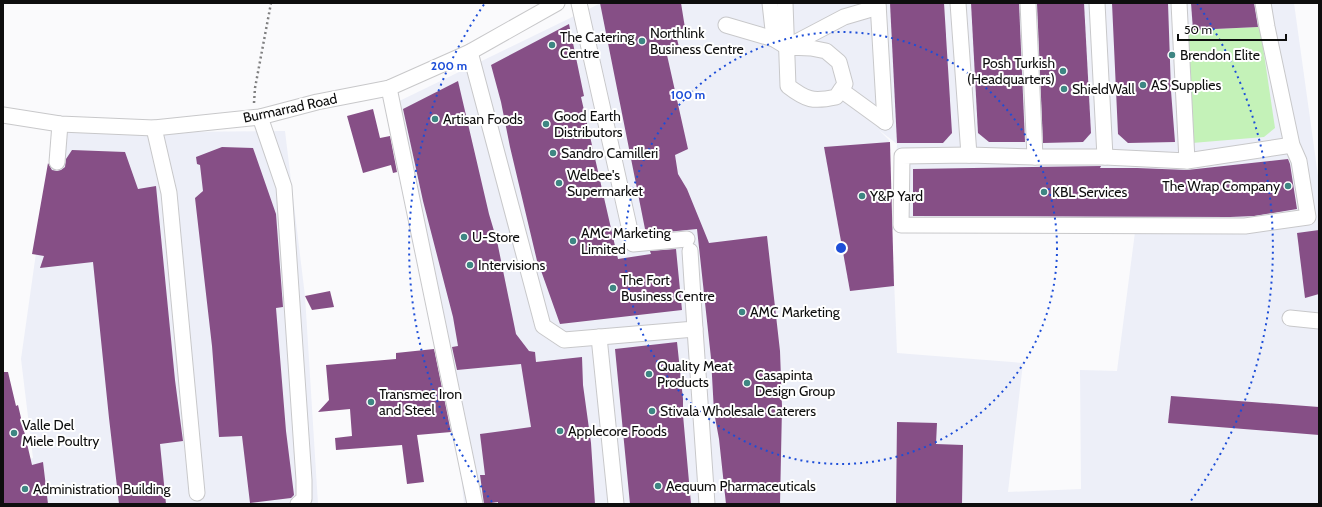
<svg xmlns="http://www.w3.org/2000/svg" width="1322" height="507" font-family="Cabin,sans-serif">
<style>
.built{fill:#edeff8;fill-rule:evenodd}
.green{fill:#c4f2b8}
.building{fill:#864f86}
.lines{fill:none;stroke-linecap:round;stroke-linejoin:round}
.minor-casing{stroke:#c8c8ca;stroke-width:17}
.path{stroke:#7f7f80;stroke-width:2.5;stroke-dasharray:2 3;stroke-linecap:butt}
.minor{stroke:#fff;stroke-width:15}
.ring{fill:none;stroke:#1d4ed8;stroke-width:2;stroke-dasharray:2 4}
.poi-dot{fill:#3e8683;stroke:#fff;stroke-width:1.5}
.labels{text-anchor:middle;stroke-width:4;stroke-linejoin:round;paint-order:stroke}
.poi-label{font-size:14px;fill:#0e0e0e;stroke:#fff;text-anchor:start}
.street-label{font-size:14px;fill:#0e0e0e;stroke:#fff}
.centre{fill:#1d4ed8;stroke:#fff;stroke-width:2}
.ring-label{font-size:12px;text-anchor:middle;font-weight:bold;fill:#1d4ed8;stroke:#fff;stroke-width:4;stroke-linejoin:round;paint-order:stroke}
</style>
<rect width="100%" height="100%" fill="#fafafc"/>
<g class="built">
<path d="M 601,3 L 1294,3 L 1319,183 L 1319,504 L 464,504 L 457,435 L 389,106 ZM 879,130 L 897,144 L 893,229 L 889,140 ZM 892,230 L 1135,232 L 1117,371 L 1080,370 L 1081,489 L 1008,492 L 1023,363 L 897,353 Z"/>
<polygon points="285,131 305,296 318,504 3,504 3,468 33,458 21,359 53,133"/>
</g>
<polygon class="green" points="1260,27 1275,128 1264,137 1192,143 1186,32 1193,30"/>
<g class="building">
<polygon points="600,3 681,3 685,28 675,31 680,51 667,55 688,149 675,155 678,174 687,189 709,243 767,236 780,351 782,407 780,504 726,504 719,439 714,412 711,358 697,229 646,234"/>
<polygon points="890,3 944,3 952,133 943,143 897,143"/>
<polygon points="971,3 1019,3 1025,142 989,142 978,133"/>
<polygon points="1037,3 1084,3 1091,133 1083,142 1043,143"/>
<polygon points="1112,3 1168,3 1171,91 1175,142 1128,143 1118,134"/>
<polygon points="1191,3 1254,3 1258,27 1193,30"/>
<polygon points="569,24 584,96 581,97 618,259 651,254 650,251 676,249 682,310 560,324 539,265 538,265 510,147 501,102 491,65"/>
<polygon points="458,81 489,214 497,241 516,334 529,351 535,352 536,362 582,357 583,385 591,443 595,504 498,504 498,502 484,504 480,475 485,475 480,434 531,427 521,364 457,370 452,347 458,346 453,317 423,201 403,109"/>
<polygon points="373,109 380,138 390,136 397,172 393,173 391,165 363,173 347,116"/>
<polygon points="890,142 894,286 850,291 824,147"/>
<polygon points="222,147 253,148 276,214 283,307 276,308 286,431 294,495 291,498 250,503 242,436 219,437 212,346 195,198 203,191 200,165 197,164 196,157"/>
<polygon points="72,150 125,152 138,189 156,186 175,380 183,441 160,444 166,504 119,504 109,418 93,262 40,268 44,256 32,254 48,163 52,170 57,171 61,170 65,167 66,159"/>
<polygon points="1288,159 1290,164 1297,209 1254,216 1230,217 913,216 913,169 1101,166 1100,168 1137,168 1187,170"/>
<polygon points="1319,230 1319,294 1305,298 1297,233"/>
<polygon points="330,291 334,307 312,310 305,296"/>
<polygon points="677,342 683,399 683,415 691,504 630,504 615,349"/>
<polygon points="434,349 451,432 417,435 424,482 407,484 402,445 336,450 335,438 352,436 350,409 318,412 329,400 326,365 396,359 396,353"/>
<polygon points="3,372 8,372 16,406 18,405 32,465 43,462 48,504 3,504"/>
<polygon points="1171,396 1319,407 1319,435 1168,423"/>
<polygon points="897,422 937,423 936,444 963,445 962,504 896,504"/>
</g>
<g class="lines">
<defs>
<g id="minor">
<polyline points="579,3 633,244 687,239"/>
<polyline points="770,3 774,39"/>
<path d="M 785,3 L 788,86 C 806,100 813,102 836,97 L 845,84 L 839,62 L 826,51 L 811,48 L 787,47"/>
<polyline points="878,3 885,122"/>
<polyline points="958,3 969,155"/>
<polyline points="1028,3 1035,157"/>
<polyline points="1097,3 1105,157"/>
<polyline points="1179,3 1187,161"/>
<polyline points="1263,3 1267,27 1292,145 1299,161 1308,217 1245,226 901,225 902,156 969,155 1035,157 1105,157 1187,161 1292,145"/>
<polyline points="726,25 774,39 787,47 844,17 878,7"/>
<polyline points="470,52 543,326 564,340 695,329 690,251"/>
<polyline points="389,88 475,504"/>
<polyline points="841,90 885,122"/>
<polyline points="3,115 60,124 154,128 260,117 317,102 389,88 470,52 557,3"/>
<polyline points="260,117 284,187 304,480 304,499 298,504"/>
<polyline points="154,128 169,193 197,493"/>
<polyline points="57,162 60,124"/>
<polyline points="1290,318 1319,321"/>
<polyline points="695,329 707,504"/>
<polyline points="599,337 616,504"/>
</g>
</defs>
<use href="#minor" class="minor-casing"/>
<polyline class="path" points="254,103 255,88 271,3"/>
<use href="#minor" class="minor"/>
</g>
<g class="ring">
<circle cx="841" cy="248" r="216"/>
<path d="M492 502A432 432 0 0 1 485 3M1197 3A432 432 0 0 1 1190 502"/>
</g>
<g class="poi-dot">
<circle cx="642" cy="41" r="4"/>
<circle cx="552" cy="45" r="4"/>
<circle cx="1172" cy="55" r="4"/>
<circle cx="1063" cy="71" r="4"/>
<circle cx="1143" cy="85" r="4"/>
<circle cx="1064" cy="89" r="4"/>
<circle cx="435" cy="119" r="4"/>
<circle cx="546" cy="124" r="4"/>
<circle cx="553" cy="153" r="4"/>
<circle cx="559" cy="183" r="4"/>
<circle cx="1288" cy="186" r="4"/>
<circle cx="1044" cy="192" r="4"/>
<circle cx="862" cy="196" r="4"/>
<circle cx="464" cy="237" r="4"/>
<circle cx="573" cy="241" r="4"/>
<circle cx="470" cy="265" r="4"/>
<circle cx="613" cy="288" r="4"/>
<circle cx="742" cy="312" r="4"/>
<circle cx="649" cy="374" r="4"/>
<circle cx="747" cy="383" r="4"/>
<circle cx="371" cy="402" r="4"/>
<circle cx="652" cy="411" r="4"/>
<circle cx="560" cy="431" r="4"/>
<circle cx="14" cy="433" r="4"/>
<circle cx="658" cy="486" r="4"/>
<circle cx="25" cy="489" r="4"/>
</g>
<g class="labels">
<g class="poi-label">
<text x="650" y="38">Northlink<tspan x="650" dy="16">Business Centre</tspan></text>
<text x="560" y="42">The Catering<tspan x="560" dy="16">Centre</tspan></text>
<text x="1180" y="60">Brendon Elite</text>
<text x="1055" y="68" text-anchor="end">Posh Turkish<tspan x="1055" dy="16">(Headquarters)</tspan></text>
<text x="1151" y="90">AS Supplies</text>
<text x="1072" y="94">ShieldWall</text>
<text x="554" y="121">Good Earth<tspan x="554" dy="16">Distributors</tspan></text>
<text x="443" y="124">Artisan Foods</text>
<text x="561" y="158">Sandro Camilleri</text>
<text x="567" y="180">Welbee's<tspan x="567" dy="16">Supermarket</tspan></text>
<text x="1280" y="191" text-anchor="end">The Wrap Company</text>
<text x="1052" y="197">KBL Services</text>
<text x="870" y="201">Y&amp;P Yard</text>
<text x="581" y="238">AMC Marketing<tspan x="581" dy="16">Limited</tspan></text>
<text x="472" y="242">U-Store</text>
<text x="478" y="270">Intervisions</text>
<text x="621" y="285">The Fort<tspan x="621" dy="16">Business Centre</tspan></text>
<text x="750" y="317">AMC Marketing</text>
<text x="657" y="371">Quality Meat<tspan x="657" dy="16">Products</tspan></text>
<text x="755" y="380">Casapinta<tspan x="755" dy="16">Design Group</tspan></text>
<text x="379" y="399">Transmec Iron<tspan x="379" dy="16">and Steel</tspan></text>
<text x="660" y="416">Stivala Wholesale Caterers</text>
<text x="22" y="430">Valle Del<tspan x="22" dy="16">Miele Poultry</tspan></text>
<text x="568" y="436">Applecore Foods</text>
<text x="666" y="491">Aequum Pharmaceuticals</text>
<text x="33" y="494">Administration Building</text>
</g>
<g class="street-label">
<text transform="translate(290 108) rotate(-12)" y="5">Burmarrad Road</text>
</g>
</g>
<circle cx="841" cy="248" r="6" class="centre"/>
<g class="ring-label">
<text x="449" y="70">200 m</text>
<text x="688" y="99">100 m</text>
</g>
<rect width="1322" height="507" fill="none" stroke="#0e0e0e" stroke-width="8"/>
<path d="M1178 34v6h108v-6" fill="none" stroke="#0e0e0e" stroke-width="2"/>
<text x="1184" y="34" font-size="12" fill="#0e0e0e" stroke="#ffffff" stroke-width="3" paint-order="stroke">50 m</text>
</svg>
